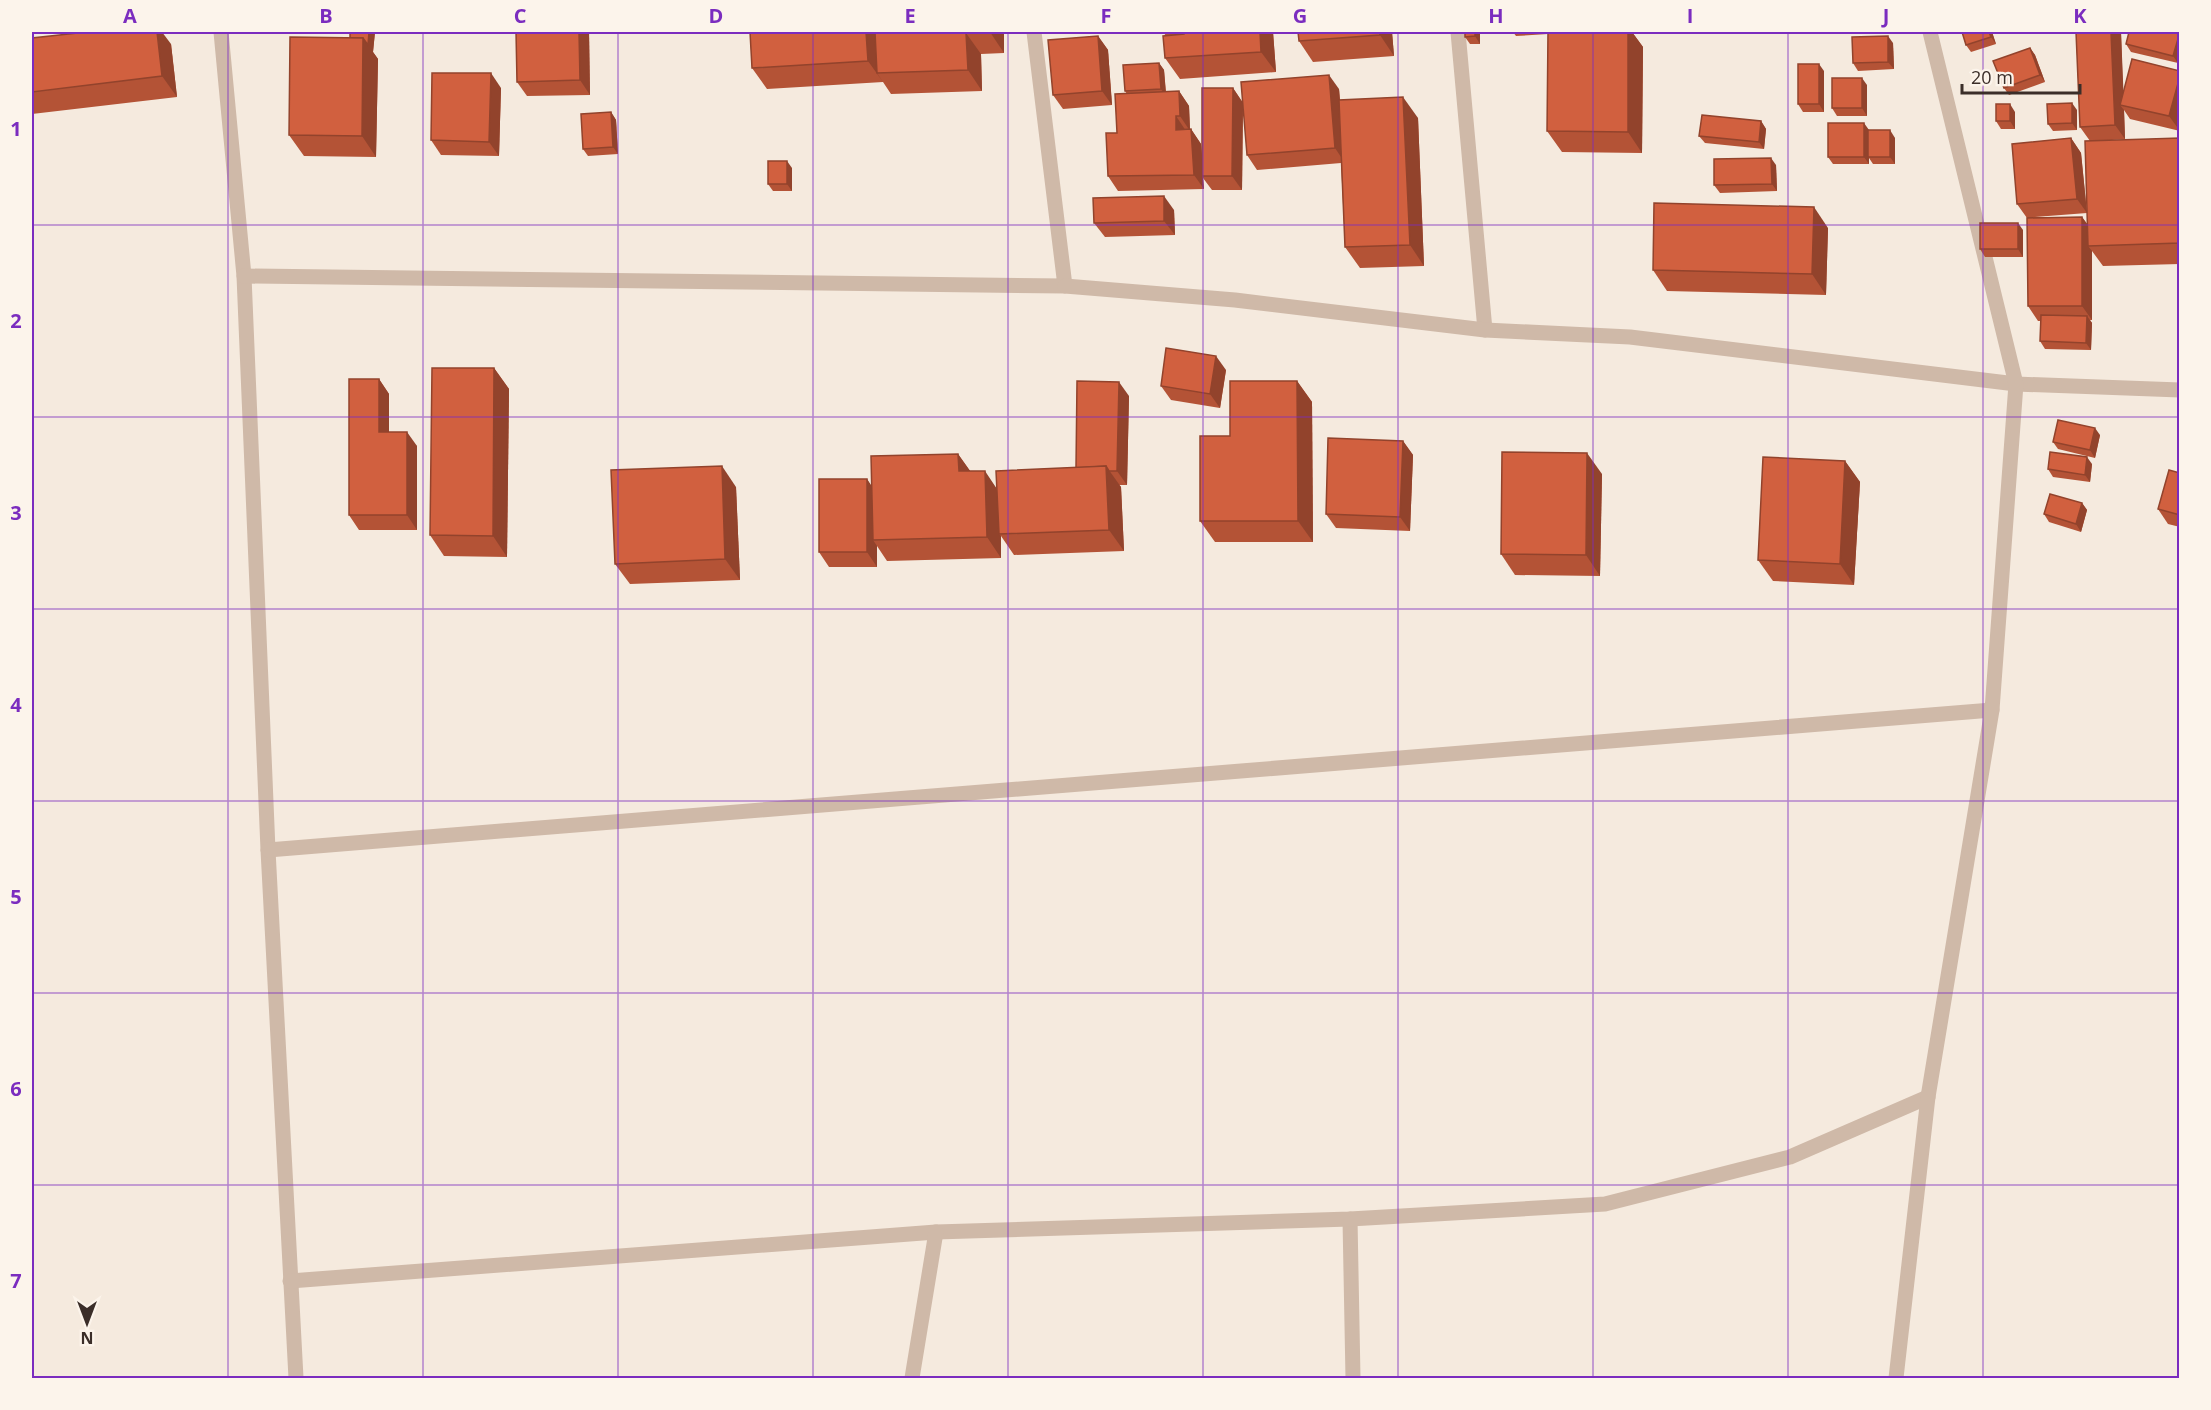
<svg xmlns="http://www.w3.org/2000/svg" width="2211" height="1410" font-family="'Open Sans',sans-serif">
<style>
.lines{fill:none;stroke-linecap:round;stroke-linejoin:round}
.street{stroke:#cfb9a8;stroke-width:15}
.wall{fill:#b45336}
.shaded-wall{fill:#92432c}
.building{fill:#d1603f;stroke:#92432c;stroke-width:1.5}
.grid{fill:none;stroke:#7b2cbf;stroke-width:1.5;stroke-opacity:0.55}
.neatline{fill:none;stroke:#7b2cbf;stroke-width:2}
.grid-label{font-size:20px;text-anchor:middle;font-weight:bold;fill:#7b2cbf}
</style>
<rect width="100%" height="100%" fill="#f5eade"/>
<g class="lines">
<g class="street">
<polyline points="221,32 244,276 268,850 296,1378"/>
<polyline points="1458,32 1485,330"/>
<polyline points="244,276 1065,286 1034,32"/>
<polyline points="1065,286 1235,300 1485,330 1630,337 2016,384 2180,390"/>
<polyline points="268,850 1992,710"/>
<polyline points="1350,1219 1353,1378"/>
<polyline points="290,1281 936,1232 1350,1219 1605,1204 1790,1157 1928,1097"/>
<polyline points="912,1378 936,1232"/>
<polyline points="1896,1378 1928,1097 1992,710 2016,384 1930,32"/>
</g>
</g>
<g class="wall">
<polygon points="350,32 375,32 373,52 378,59 376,157 304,156 289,135 350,38"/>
<polygon points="516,32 589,32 590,95 527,96 517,82"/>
<polygon points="750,32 1004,32 1004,53 981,54 982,91 891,94 883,82 767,89 752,68"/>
<polygon points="1163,32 1273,32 1276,72 1180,79 1165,58 1166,36"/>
<polygon points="1392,32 1394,56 1313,62 1299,41"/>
<polygon points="1465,32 1480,32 1480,44 1470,44 1465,37"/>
<polygon points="1513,32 1632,32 1643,47 1642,153 1562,152 1547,131 1548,34 1516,36"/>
<polygon points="1962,32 1992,32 1996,44 1971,52 1966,45"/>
<polygon points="2076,32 2121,32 2123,93 2180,71 2180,131 2130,119 2124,110 2125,139 2099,141 2180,138 2180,264 2103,266 2092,251 2092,320 2090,320 2092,323 2091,350 2045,349 2040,341 2041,321 2038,321 2028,306 2027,218 2017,204 2071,138 2081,153 2087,213 2035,217 2082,217 2088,225 2090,141 2080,127"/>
<polygon points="2180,32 2180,58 2178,63 2131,52 2126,44"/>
<polygon points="1098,36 1108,50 1112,105 1063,109 1053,95"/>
<polygon points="32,38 171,44 177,97 32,114"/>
<polygon points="1893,43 1894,69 1858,71 1853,63"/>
<polygon points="2030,48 2035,55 2045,82 2009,95 2004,88"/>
<polygon points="1159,63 1164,70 1166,92 1179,91 1189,106 1190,129 1191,129 1201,144 1202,154 1233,88 1243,103 1242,190 1212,190 1203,178 1204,189 1118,191 1108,176 1117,133 1127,94 1125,91"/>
<polygon points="1824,71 1824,112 1803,112 1798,104"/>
<polygon points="1867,85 1867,116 1837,116 1832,108"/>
<polygon points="501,88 499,156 441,155 431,140"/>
<polygon points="1339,89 1340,100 1418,118 1424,266 1360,268 1345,247 1341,163 1257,170 1247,155"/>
<polygon points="2077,110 2077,130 2053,131 2048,124"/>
<polygon points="611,112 616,120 618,154 588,156 583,149"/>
<polygon points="2015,112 2015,129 2001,129 1996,121"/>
<polygon points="1761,121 1766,129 1764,149 1705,143 1699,136"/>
<polygon points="1869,130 1895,138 1895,164 1873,164 1869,158 1869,164 1833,164 1828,157"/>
<polygon points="1776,165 1777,191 1720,193 1714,185"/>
<polygon points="792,168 792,191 773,191 768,184"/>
<polygon points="1174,210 1175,235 1105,237 1094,223"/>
<polygon points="1828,228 1826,295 1667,291 1653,270"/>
<polygon points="2023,230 2023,257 1985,257 1980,249"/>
<polygon points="494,368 509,389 507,557 444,556 430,535"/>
<polygon points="1226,370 1220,408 1171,400 1161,386"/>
<polygon points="379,379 389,394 389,432 417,446 417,530 359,530 349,515"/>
<polygon points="1297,381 1312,402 1313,542 1215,542 1200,521 1230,436"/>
<polygon points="1129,396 1127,485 1119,485 1121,487 1124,551 1014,555 1001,536 1001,558 887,561 877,546 877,567 829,567 819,552 867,479 871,486 958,454 970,471 997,489 1076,468"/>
<polygon points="2100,435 2095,458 2058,449 2053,442"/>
<polygon points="1403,441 1413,455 1410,531 1336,528 1326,514"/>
<polygon points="1845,461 1860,482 1854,585 1773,581 1758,560"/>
<polygon points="2092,464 2090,482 2053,477 2048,469"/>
<polygon points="2180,473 2180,527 2168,524 2158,509"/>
<polygon points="1602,474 1600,576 1515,575 1501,554"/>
<polygon points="736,487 740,580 630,584 615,564"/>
<polygon points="2082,503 2087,510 2081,532 2049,522 2044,514"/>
</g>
<g class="shaded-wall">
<polygon points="157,32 162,32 171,44 177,97 162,76"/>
<polygon points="369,32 375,32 373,52 378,59 376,157 362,136 363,38"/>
<polygon points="579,32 589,32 590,95 580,80"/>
<polygon points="866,32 880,32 877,73 883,82 868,61"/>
<polygon points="990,32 1004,32 1004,53"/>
<polygon points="1260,32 1273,32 1276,72 1261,52"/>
<polygon points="1379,32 1392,32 1394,56 1380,35"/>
<polygon points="1475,32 1480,32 1480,44 1475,36"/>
<polygon points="1628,32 1632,32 1643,47 1642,153 1628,132"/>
<polygon points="1989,32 1992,32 1996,44 1991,37"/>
<polygon points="2111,32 2121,32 2124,105 2120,105 2124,110 2125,139 2115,125"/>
<polygon points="2180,32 2180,58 2178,63 2173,56"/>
<polygon points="966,33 981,54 982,91 968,70"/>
<polygon points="1098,36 1108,50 1112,105 1102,91"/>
<polygon points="1888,36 1893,43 1894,69 1888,62"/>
<polygon points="2030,48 2035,55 2045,82 2040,75"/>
<polygon points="1159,63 1164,70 1166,96 1161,89"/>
<polygon points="1819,64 1824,71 1824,112 1819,104"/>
<polygon points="491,73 501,88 499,156 489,142"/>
<polygon points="1329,75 1339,89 1345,163 1335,148"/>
<polygon points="2180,76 2180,131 2169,116"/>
<polygon points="1862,78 1867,85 1867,116 1862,108"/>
<polygon points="1233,88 1243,103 1242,190 1232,176"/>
<polygon points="1179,91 1189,106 1190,131 1180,116"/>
<polygon points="1403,97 1418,118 1424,266 1410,245"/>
<polygon points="2072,103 2077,110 2077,130 2072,123"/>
<polygon points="2010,104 2015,112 2015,129 2010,121"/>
<polygon points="611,112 616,120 618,154 613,147"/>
<polygon points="1176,116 1186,131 1176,130"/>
<polygon points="1761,121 1766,129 1764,149 1759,142"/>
<polygon points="1864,123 1869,130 1869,157 1868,157 1869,158 1869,164 1864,157"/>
<polygon points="1191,129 1201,144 1203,176 1202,176 1203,178 1204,189 1194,175"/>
<polygon points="1890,130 1895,138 1895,164 1890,157"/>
<polygon points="2071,138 2081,153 2087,213 2077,199"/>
<polygon points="1771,158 1776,165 1777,191 1772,184"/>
<polygon points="787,161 792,168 792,191 787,184"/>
<polygon points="1164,196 1174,210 1175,235 1164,221"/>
<polygon points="1814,207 1828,228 1826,295 1812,274"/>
<polygon points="2082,217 2092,231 2088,246 2092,251 2092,320 2082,306"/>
<polygon points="2018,223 2023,230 2023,257 2018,249"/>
<polygon points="2087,316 2092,323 2091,350 2086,343"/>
<polygon points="1216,356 1226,370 1220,408 1210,394"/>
<polygon points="494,368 509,389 507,557 493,536"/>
<polygon points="379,379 389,394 389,446 379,432"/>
<polygon points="1297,381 1312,402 1313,542 1298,521"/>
<polygon points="1119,382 1129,396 1127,485 1117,471"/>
<polygon points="2095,428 2100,435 2095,458 2090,450"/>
<polygon points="407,432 417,446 417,530 407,515"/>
<polygon points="1403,441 1413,455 1410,531 1400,517"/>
<polygon points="1587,453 1602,474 1600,576 1586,555"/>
<polygon points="958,454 973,475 959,471"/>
<polygon points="2087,457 2092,464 2090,482 2085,475"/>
<polygon points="1845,461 1860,482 1854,585 1840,564"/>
<polygon points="722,466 736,487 740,580 725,559"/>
<polygon points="1106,466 1121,487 1124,551 1109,530"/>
<polygon points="985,471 999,492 999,534 1001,536 1001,558 987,537"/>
<polygon points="867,479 877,494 873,540 877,546 877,567 867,552"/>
<polygon points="2082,503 2087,510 2081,532 2076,524"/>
</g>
<g class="building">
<polygon points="87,32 157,32 162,76 32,92 32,38"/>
<polygon points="350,32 369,32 368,45 363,38 350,38"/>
<polygon points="516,32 579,32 580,80 517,82"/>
<polygon points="750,32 866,32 868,61 752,68"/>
<polygon points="875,32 990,32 966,33 968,70 877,73"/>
<polygon points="1184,32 1260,32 1261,52 1165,58 1163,36 1184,34"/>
<polygon points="1298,32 1379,32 1380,35 1299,41"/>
<polygon points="1465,32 1475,32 1475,36 1465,37"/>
<polygon points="1548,32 1628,32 1628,132 1547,131"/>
<polygon points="1962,32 1989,32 1991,37 1966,45"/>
<polygon points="2076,32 2111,32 2115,125 2080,127"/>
<polygon points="2129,32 2180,32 2173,56 2126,44"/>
<polygon points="1098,36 1102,91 1053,95 1048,40"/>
<polygon points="1888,36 1888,62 1853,63 1852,37"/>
<polygon points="290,37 363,38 362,136 289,135"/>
<polygon points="2030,48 2040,75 2004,88 1993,61"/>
<polygon points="2132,59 2180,71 2180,76 2169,116 2120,105"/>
<polygon points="1159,63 1161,89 1125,91 1123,65"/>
<rect x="1798" y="64" width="21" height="40"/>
<polygon points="432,73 491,73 489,142 431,140"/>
<polygon points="1329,75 1335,148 1247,155 1241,82"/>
<rect x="1832" y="78" width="30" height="30"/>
<polygon points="1202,88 1233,88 1232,176 1202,176"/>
<polygon points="1179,91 1180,116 1176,116 1176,130 1191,129 1194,175 1108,176 1106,133 1117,133 1115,94"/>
<polygon points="1403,97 1410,245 1345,247 1339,100"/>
<polygon points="2072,103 2072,123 2048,124 2047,104"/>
<rect x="1996" y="104" width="14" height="17"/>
<polygon points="611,112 613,147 583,149 581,114"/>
<polygon points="1702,115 1761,121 1759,142 1699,136"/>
<rect x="1828" y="123" width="36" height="34"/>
<rect x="1868" y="130" width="22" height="27"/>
<polygon points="2071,138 2077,199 2017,204 2012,144"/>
<polygon points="2180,138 2180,243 2088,246 2085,141"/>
<polygon points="1771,158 1772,184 1714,185 1714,159"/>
<rect x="768" y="161" width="19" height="23"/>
<polygon points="1164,196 1164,221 1094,223 1093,198"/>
<polygon points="1654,203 1814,207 1812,274 1653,270"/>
<polygon points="2082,217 2082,306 2028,306 2027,218"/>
<rect x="1980" y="223" width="38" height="26"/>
<polygon points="2041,315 2087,316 2086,343 2040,341"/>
<polygon points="1166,348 1216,356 1210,394 1161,386"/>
<polygon points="432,368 494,368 493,536 430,535"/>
<polygon points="349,379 379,379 379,432 407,432 407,515 349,515"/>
<polygon points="1077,381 1119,382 1117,471 1109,471 1106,466 1076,468"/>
<polygon points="1230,381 1297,381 1298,521 1200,521 1200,436 1230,436"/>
<polygon points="2058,420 2095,428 2090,450 2053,442"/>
<polygon points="1328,438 1403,441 1400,517 1326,514"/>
<polygon points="1502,452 1587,453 1586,555 1501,554"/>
<polygon points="2050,452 2087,457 2085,475 2048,469"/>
<polygon points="958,454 959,471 985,471 987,537 873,540 871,456"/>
<polygon points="1763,457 1845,461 1840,564 1758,560"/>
<polygon points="722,466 725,559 615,564 611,470"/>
<polygon points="1106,466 1109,530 999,534 996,471"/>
<polygon points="2169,470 2180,473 2180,515 2158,509"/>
<rect x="819" y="479" width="48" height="73"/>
<polygon points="2050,494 2082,503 2076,524 2044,514"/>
</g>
<path class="grid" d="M 228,32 L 228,1378M 423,32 L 423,1378M 618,32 L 618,1378M 813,32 L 813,1378M 1008,32 L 1008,1378M 1203,32 L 1203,1378M 1398,32 L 1398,1378M 1593,32 L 1593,1378M 1788,32 L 1788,1378M 1983,32 L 1983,1378M 32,225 L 2180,225M 32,417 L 2180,417M 32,609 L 2180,609M 32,801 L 2180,801M 32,993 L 2180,993M 32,1185 L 2180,1185"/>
<rect width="2211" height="1410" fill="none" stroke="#fcf4eb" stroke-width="66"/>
<g transform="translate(87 1323) rotate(180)" stroke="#fcf4eb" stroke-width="4.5" paint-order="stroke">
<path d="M0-4.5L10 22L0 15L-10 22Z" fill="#3b2e29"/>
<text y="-9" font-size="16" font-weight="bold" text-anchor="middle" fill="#3b2e29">N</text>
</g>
<path d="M1962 84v9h118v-9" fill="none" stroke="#3b2e29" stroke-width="3"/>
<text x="1971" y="84" font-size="18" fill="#3b2e29" stroke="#fcf4eb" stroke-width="4.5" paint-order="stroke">20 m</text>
<rect x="33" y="33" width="2145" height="1344" class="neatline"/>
<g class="grid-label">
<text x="130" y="23">A</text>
<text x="326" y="23">B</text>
<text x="520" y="23">C</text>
<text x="716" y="23">D</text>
<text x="910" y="23">E</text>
<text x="1106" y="23">F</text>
<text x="1300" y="23">G</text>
<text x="1496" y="23">H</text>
<text x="1690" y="23">I</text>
<text x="1886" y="23">J</text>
<text x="2080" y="23">K</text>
<text x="16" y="136">1</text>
<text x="16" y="328">2</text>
<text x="16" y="520">3</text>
<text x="16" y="712">4</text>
<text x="16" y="904">5</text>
<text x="16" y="1096">6</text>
<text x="16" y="1288">7</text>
</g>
</svg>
